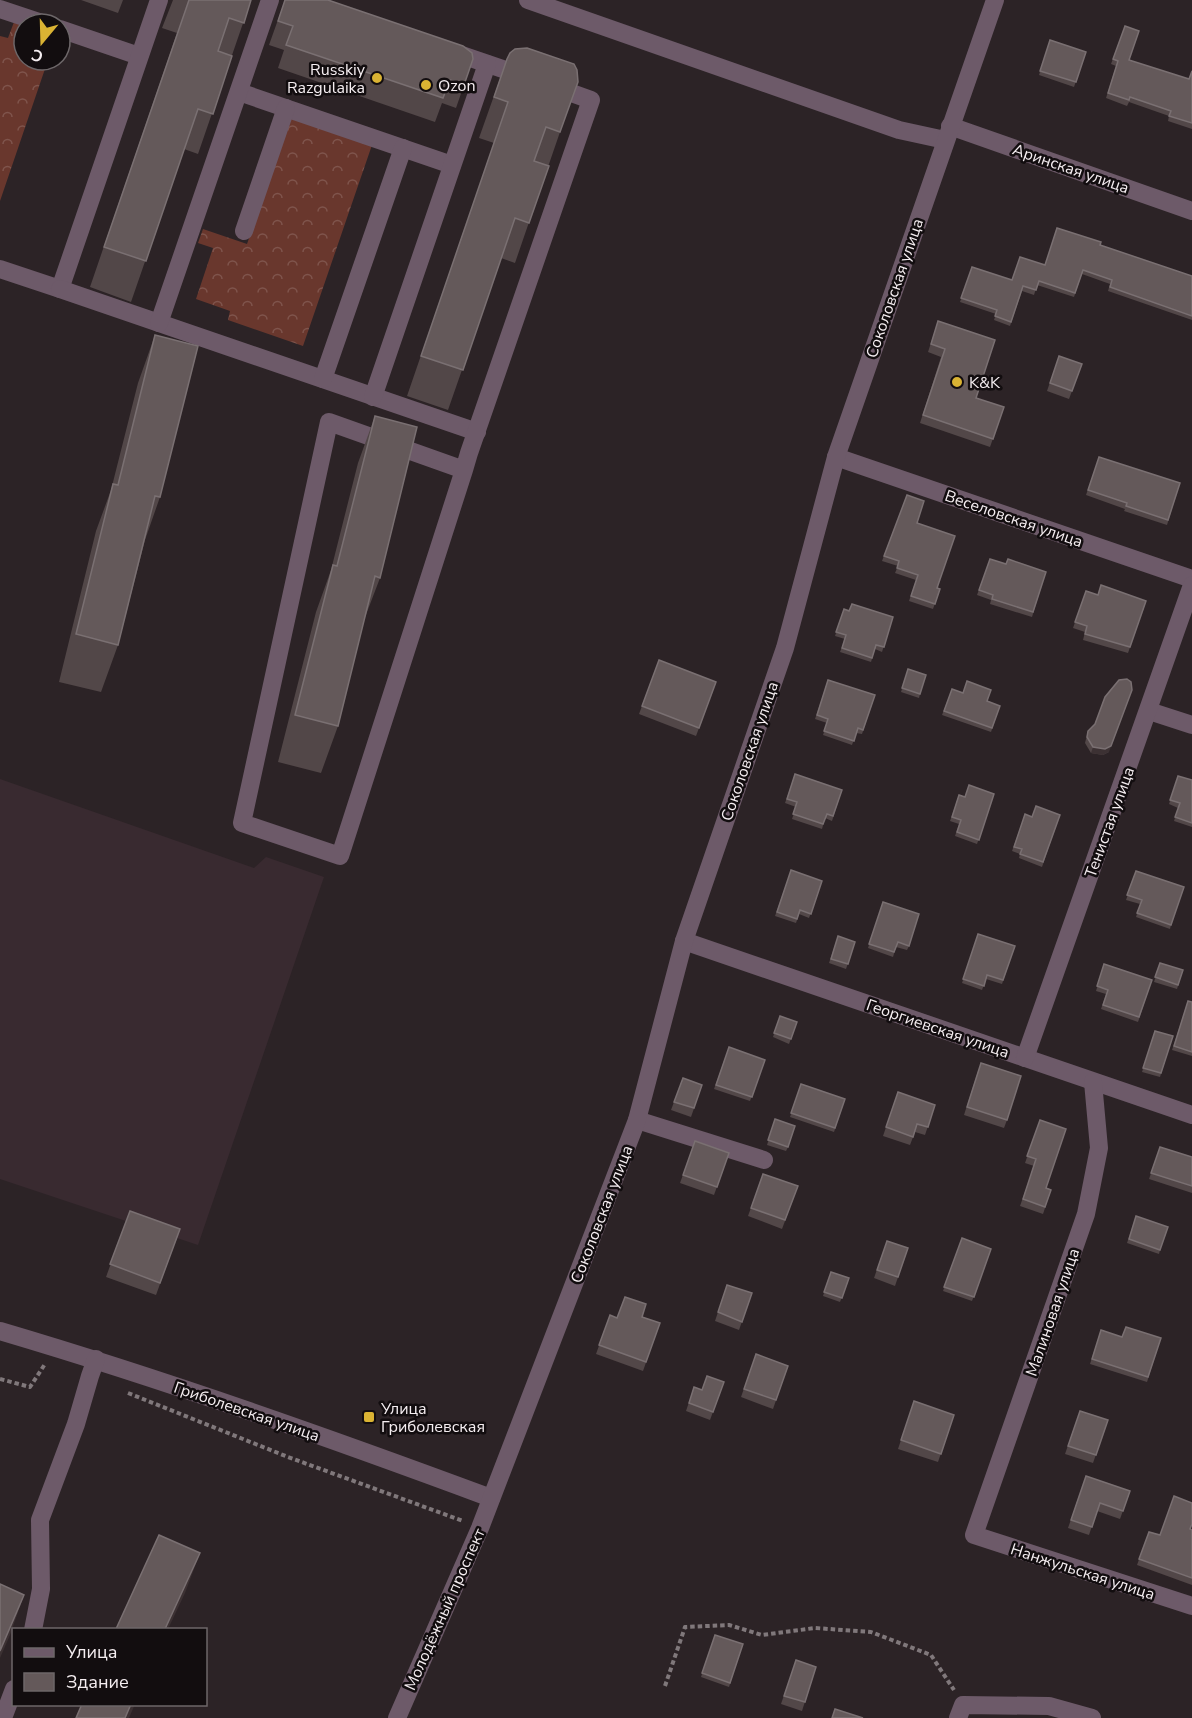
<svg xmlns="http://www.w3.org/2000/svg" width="1192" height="1718" font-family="'Nunito Sans',sans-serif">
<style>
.built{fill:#392a30}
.forest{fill:url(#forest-crowns)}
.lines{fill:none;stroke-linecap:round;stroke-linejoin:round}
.path{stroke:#80787b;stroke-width:4;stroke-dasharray:4.5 3;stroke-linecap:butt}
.minor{stroke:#6d5a69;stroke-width:18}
.wall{fill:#524748}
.shaded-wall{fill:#3c3133}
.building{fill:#64595a;stroke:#7a7072;stroke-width:1.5}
.poi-dot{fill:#dab333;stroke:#120d0f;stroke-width:2}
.labels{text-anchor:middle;stroke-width:5;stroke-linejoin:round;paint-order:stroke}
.poi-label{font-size:16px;fill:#f5eef1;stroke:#120d0f;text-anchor:start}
.street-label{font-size:16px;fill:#f5eef1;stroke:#120d0f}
</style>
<defs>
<pattern id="forest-crowns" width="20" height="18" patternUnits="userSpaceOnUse" patternTransform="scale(1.5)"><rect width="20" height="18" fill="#69372d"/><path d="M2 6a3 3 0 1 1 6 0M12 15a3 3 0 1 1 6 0" fill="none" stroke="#7f544c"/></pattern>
</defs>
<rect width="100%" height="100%" fill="#2c2326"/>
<polygon class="built" points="0,779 254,868 266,857 324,877 198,1245 0,1179"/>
<g class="forest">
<polygon points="14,22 24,26 24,60 48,60 0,201 0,36 8,38"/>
<polygon points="291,117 372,145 303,346 228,320 230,311 196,299 213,248 198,243 203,229 247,244"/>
</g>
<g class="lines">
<g class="path">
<polyline points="0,1379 30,1387 45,1364"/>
<polyline points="128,1393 288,1457 463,1521"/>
<polyline points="665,1686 685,1627 729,1625 762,1635 815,1628 871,1632 931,1655 954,1690"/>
</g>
<g class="minor">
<polyline points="528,0 899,130 945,140"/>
<polyline points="0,9 45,24"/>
<polyline points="60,29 139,56"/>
<polyline points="450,51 526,77"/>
<polyline points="239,92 452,165"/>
<polyline points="950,126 1192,211"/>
<polyline points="244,231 286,108"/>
<polyline points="0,269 60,289 159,0"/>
<polyline points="60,289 477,432"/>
<polyline points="159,323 270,0"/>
<polyline points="323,379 403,148"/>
<polyline points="373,397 487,64"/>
<polyline points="836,457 1192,579"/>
<polyline points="464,470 329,422 242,823 340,856 464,470 469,453 591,100 552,86"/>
<polyline points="1149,711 1192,725"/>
<polyline points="684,941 1192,1115"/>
<polyline points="1025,1058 1192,585"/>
<polyline points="1093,1082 1099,1148 1086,1214 974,1535 1192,1606"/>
<polyline points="637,1120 764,1160"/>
<path d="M 0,1331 C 166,1380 329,1438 491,1498"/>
<polyline points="33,1630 41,1589 40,1520 76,1424 90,1376 96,1359"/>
<polyline points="3,1718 14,1689"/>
<polyline points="397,1718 480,1528 637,1120 684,941 785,648 836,457 995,0"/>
<polyline points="958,1718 963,1705 1049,1706 1092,1718"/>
</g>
</g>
<g class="wall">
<polygon points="81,0 123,0 118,13"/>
<polygon points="173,0 251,0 198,154 184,149 131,302 90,287 177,33 162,28"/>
<polygon points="285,0 464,85 456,108 442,103 435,122 278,68 284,50 269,45"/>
<polygon points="1125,26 1129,60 1189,79 1192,70 1192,129 1168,121 1169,116 1129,102 1127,106 1106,98 1116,66 1111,64"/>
<polygon points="1050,40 1086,52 1074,87 1039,75"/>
<polygon points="507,59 560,132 515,263 501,258 448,410 407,396 494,143 479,138"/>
<polygon points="1100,245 1192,276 1192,320 1108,291 1110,284 1082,274 1074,297 1037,285 1034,295 1022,291 1010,326 994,320 996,314 960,302 972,267 1011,280 1045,265"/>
<polygon points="938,321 976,398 1004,407 990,447 920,423 941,357 928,352"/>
<polygon points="155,335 160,497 145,540 118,645 101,692 59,682 96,531 111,490 138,383"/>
<polygon points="1059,356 1082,364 1069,399 1047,391"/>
<polygon points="375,416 380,578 364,620 338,726 321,773 278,762 316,612 331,570 358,463"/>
<polygon points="1099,457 1180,483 1167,525 1124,511 1125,509 1086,495"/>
<polygon points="907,495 917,523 937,588 940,589 933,609 909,601 916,580 895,573 898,566 882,561"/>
<polygon points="990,559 1006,564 1046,572 1032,617 990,604 991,600 977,595"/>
<polygon points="1086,591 1098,595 1146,601 1128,653 1083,640 1085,632 1073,628"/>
<polygon points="844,609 893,617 882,652 875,649 871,662 840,652 845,639 835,636"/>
<polygon points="659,660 716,682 696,736 639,714"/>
<polygon points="908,669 920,694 919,698 901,692"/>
<polygon points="828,680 875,695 862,734 856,733 852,745 823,735 827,723 815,719"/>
<polygon points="952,689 1000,706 991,732 942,715"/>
<polygon points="1088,731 1109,752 1103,755 1091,753 1085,743"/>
<polygon points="795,774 842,790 832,821 825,818 822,829 792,819 796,807 785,803"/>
<polygon points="1178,776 1192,780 1192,827 1174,821 1178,808 1169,804"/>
<polygon points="994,794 977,844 955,836 959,824 950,821 959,795 965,797"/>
<polygon points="1025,814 1032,817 1060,815 1042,867 1019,858 1020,854 1012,851"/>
<polygon points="791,870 822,881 809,918 799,914 796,923 775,916"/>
<polygon points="1136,871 1171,925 1170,929 1136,917 1140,904 1126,900"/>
<polygon points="883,902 909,946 907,950 896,947 893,957 868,948"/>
<polygon points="978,934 1015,946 1002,984 986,979 982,990 962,983"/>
<polygon points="838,936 855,942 846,969 829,963"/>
<polygon points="1160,963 1183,970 1177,989 1154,982"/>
<polygon points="1104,964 1152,980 1138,1022 1101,1009 1106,994 1096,991"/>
<polygon points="1188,1001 1192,1002 1192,1056 1172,1050"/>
<polygon points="780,1016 797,1022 789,1044 773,1037"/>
<polygon points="1155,1031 1173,1036 1160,1077 1142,1072"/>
<polygon points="729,1047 765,1060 750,1101 714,1089"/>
<polygon points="978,1071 1007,1120 1004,1128 964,1115"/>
<polygon points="683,1078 702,1085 691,1117 671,1110"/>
<polygon points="801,1084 845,1099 834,1132 790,1117"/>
<polygon points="898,1092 935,1105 925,1135 915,1132 910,1145 883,1136"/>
<polygon points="775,1119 788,1147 786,1151 767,1145"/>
<polygon points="1040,1120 1046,1188 1051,1190 1043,1214 1020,1206 1034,1166 1025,1163"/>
<polygon points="695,1141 729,1153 714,1195 680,1183"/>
<polygon points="1160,1147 1192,1157 1192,1193 1149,1179"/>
<polygon points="763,1174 798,1186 782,1229 748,1216"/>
<polygon points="130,1211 180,1229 156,1295 106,1277"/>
<polygon points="1136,1216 1160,1250 1159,1254 1127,1243"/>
<polygon points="962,1238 991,1249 972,1301 943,1291"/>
<polygon points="887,1241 908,1248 895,1286 874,1278"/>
<polygon points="831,1272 849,1278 840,1302 823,1296"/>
<polygon points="727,1285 752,1293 739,1330 715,1321"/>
<polygon points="610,1315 617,1318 642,1317 660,1323 643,1371 596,1354"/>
<polygon points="1101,1330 1122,1337 1161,1338 1147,1382 1090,1364"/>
<polygon points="756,1354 788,1366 773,1409 741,1397"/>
<polygon points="724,1382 710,1420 686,1411 694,1387 702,1390"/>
<polygon points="914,1401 954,1415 938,1462 898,1449"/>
<polygon points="1080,1411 1108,1420 1093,1463 1065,1454"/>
<polygon points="1086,1476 1130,1491 1120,1519 1097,1511 1089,1535 1068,1528"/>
<polygon points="1192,1530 1192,1585 1137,1565 1149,1532 1160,1535"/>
<polygon points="715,1635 743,1644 729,1687 701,1677"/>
<polygon points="796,1660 816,1667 802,1711 781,1704"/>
</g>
<g class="shaded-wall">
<polygon points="1132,690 1109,752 1103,755 1091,753 1093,747"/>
<polygon points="200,1553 185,1593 168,1629 165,1629"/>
<polygon points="24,1595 10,1635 0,1658 0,1651"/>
<polygon points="131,1704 135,1704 129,1718 125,1718"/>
</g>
<g class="building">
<polygon points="189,0 251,0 244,23 229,18 218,51 232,56 213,114 198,109 146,261 104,247"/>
<polygon points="285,0 328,0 463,46 472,53 473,59 464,85 450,80 443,98 286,45 293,26 278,21"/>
<polygon points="1125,26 1139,31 1129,60 1189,79 1192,71 1192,123 1169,116 1171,111 1130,97 1129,100 1108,93 1118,61 1113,59"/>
<polygon points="1050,40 1086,52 1076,82 1040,71"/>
<polygon points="527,48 574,64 577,70 578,82 560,132 546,127 534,161 549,166 529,223 515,218 463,370 421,356 508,102 494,97 507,59 510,53 515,49"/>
<polygon points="1057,228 1101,242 1100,245 1192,276 1192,316 1110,287 1112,280 1083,270 1075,293 1039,281 1036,290 1023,286 1011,322 995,316 997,310 961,298 972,267 1012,280 1020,257 1045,265"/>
<polygon points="938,321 995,340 976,398 1004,407 993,439 923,415 945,349 931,344"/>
<polygon points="155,335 198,346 160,497 155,496 118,645 76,634 113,484 118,485"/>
<polygon points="1059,356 1082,364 1072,391 1050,383"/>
<polygon points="375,416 417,427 380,578 375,576 338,726 295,715 333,565 337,566"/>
<polygon points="1099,457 1180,483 1168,520 1126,506 1127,503 1088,490"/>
<polygon points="907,495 924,501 917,523 955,536 937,588 940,589 935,604 911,596 918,575 897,568 899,561 884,556"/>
<polygon points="990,559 1006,564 1008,559 1046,572 1033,612 992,599 993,595 979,590"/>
<polygon points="1101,585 1146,601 1130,647 1085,634 1087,626 1075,622 1086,591 1098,595"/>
<polygon points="852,604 893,617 884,647 876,645 872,658 842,648 846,635 836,632 844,609 849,611"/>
<polygon points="659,660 716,682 699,728 642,706"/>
<polygon points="908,669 926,675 920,694 902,688"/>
<polygon points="1127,679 1131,682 1132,690 1111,746 1105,749 1093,747 1087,737 1088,731 1095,724 1105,697 1119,680"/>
<polygon points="828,680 875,695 863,730 858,728 854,741 824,731 828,719 817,715"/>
<polygon points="967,681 991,690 987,701 1000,706 992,728 944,711 952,689 963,693"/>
<polygon points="795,774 842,790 833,816 827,814 823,824 793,814 797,802 787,799"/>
<polygon points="1178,776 1192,780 1192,823 1175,817 1180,803 1170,800"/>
<polygon points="969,785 994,794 979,840 957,832 961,820 952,817 959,795 965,797"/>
<polygon points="1036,806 1060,815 1043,862 1020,854 1022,849 1014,847 1025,814 1032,817"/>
<polygon points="791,870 822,881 811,914 800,910 797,919 777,912"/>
<polygon points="1136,871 1184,887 1171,925 1137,913 1142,900 1127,895"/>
<polygon points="883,902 919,914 909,946 898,942 894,952 869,944"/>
<polygon points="978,934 1015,946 1003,980 987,975 984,986 963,979"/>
<polygon points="838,936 855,942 848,964 831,959"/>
<polygon points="1160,963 1183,970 1178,985 1155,977"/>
<polygon points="1104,964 1152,980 1139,1017 1103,1005 1108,990 1097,986"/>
<polygon points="1188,1001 1192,1002 1192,1052 1174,1046"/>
<polygon points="780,1016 797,1022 791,1039 774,1033"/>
<polygon points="1155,1031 1173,1036 1161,1073 1143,1068"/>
<polygon points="729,1047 765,1060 752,1097 716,1085"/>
<polygon points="981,1063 1021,1076 1007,1120 967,1107"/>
<polygon points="683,1078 702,1085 694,1108 674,1102"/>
<polygon points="801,1084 845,1099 835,1128 791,1113"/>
<polygon points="898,1092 935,1105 928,1127 917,1124 913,1137 886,1127"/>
<polygon points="775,1119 795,1126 788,1147 768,1140"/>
<polygon points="1040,1120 1066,1129 1046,1188 1051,1190 1045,1207 1023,1199 1036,1159 1027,1156"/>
<polygon points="695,1141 729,1153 717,1187 683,1175"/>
<polygon points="1160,1147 1192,1157 1192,1186 1151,1173"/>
<polygon points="763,1174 798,1186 785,1220 751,1208"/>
<polygon points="130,1211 180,1229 160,1283 110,1264"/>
<polygon points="1136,1216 1168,1227 1160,1250 1129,1239"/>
<polygon points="962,1238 991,1249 974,1297 944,1287"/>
<polygon points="887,1241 908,1248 898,1277 877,1270"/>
<polygon points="831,1272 849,1278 842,1298 824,1292"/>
<polygon points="727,1285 752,1293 742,1322 718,1312"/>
<polygon points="625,1297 646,1304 642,1317 660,1323 646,1362 599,1345 610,1315 617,1318"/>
<polygon points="1126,1327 1161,1338 1148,1377 1092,1359 1101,1330 1122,1337"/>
<polygon points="756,1354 788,1366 776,1400 744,1389"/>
<polygon points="707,1376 724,1382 713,1412 689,1403 694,1387 702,1390"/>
<polygon points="914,1401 954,1415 941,1454 901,1440"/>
<polygon points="1080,1411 1108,1420 1096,1455 1068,1446"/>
<polygon points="1086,1476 1130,1491 1123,1511 1100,1503 1092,1527 1071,1520"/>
<polygon points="1174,1496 1192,1503 1192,1524 1190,1529 1192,1530 1192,1578 1139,1559 1149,1532 1160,1535"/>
<polygon points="159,1535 200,1553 165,1629 116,1629"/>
<polygon points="0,1584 24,1595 0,1651"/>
<polygon points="715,1635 743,1644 730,1683 702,1673"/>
<polygon points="796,1660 816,1667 805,1702 784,1696"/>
<polygon points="82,1704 131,1704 125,1718 76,1718"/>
<polygon points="835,1709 863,1718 832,1718"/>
</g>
<g class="poi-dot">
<circle cx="377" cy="78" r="6"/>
<circle cx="426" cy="85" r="6"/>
<circle cx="957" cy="382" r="6"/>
<rect x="363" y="1411" width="12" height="12" rx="3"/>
</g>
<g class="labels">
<g class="poi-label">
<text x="365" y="75" text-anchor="end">Russkiy<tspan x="365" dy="18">Razgulaika</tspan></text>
<text x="438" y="91">Ozon</text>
<text x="969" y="388">K&amp;K</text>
<text x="381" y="1414">Улица<tspan x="381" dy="18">Гриболевская</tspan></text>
</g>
<g class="street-label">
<text transform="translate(1071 168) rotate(19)" y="6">Аринская улица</text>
<text transform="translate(894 288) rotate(-71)" y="6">Соколовская улица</text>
<text transform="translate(1014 518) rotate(19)" y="6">Веселовская улица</text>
<text transform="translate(749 751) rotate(-71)" y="6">Соколовская улица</text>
<text transform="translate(1109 822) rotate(-70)" y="6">Тенистая улица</text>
<text transform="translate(938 1028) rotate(19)" y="6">Георгиевская улица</text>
<text transform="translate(601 1214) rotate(-69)" y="6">Соколовская улица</text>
<text transform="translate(1052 1312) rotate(-71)" y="6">Малиновая улица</text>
<text transform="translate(247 1411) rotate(19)" y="6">Гриболевская улица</text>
<text transform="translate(1083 1571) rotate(18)" y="6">Нанжульская улица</text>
<text transform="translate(444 1609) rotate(-66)" y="6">Молодёжный проспект</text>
</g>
</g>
<rect x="12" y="1628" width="195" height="78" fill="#120d0f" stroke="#6d6769" stroke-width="1.5"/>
<rect x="24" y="1648" width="30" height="9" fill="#6d5a69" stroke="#6d6769" stroke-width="1.5"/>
<text x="66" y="1658" font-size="18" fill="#f5eef1">Улица</text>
<rect x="24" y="1673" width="30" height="18" fill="#64595a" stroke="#6d6769" stroke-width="1.5"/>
<text x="66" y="1688" font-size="18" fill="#f5eef1">Здание</text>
<g transform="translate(42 42) rotate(199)"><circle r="28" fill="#120d0f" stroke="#6d6769" stroke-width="1.5"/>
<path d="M0-4.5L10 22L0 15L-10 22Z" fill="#dab333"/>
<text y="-9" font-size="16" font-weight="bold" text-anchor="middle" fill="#f5eef1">С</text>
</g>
</svg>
